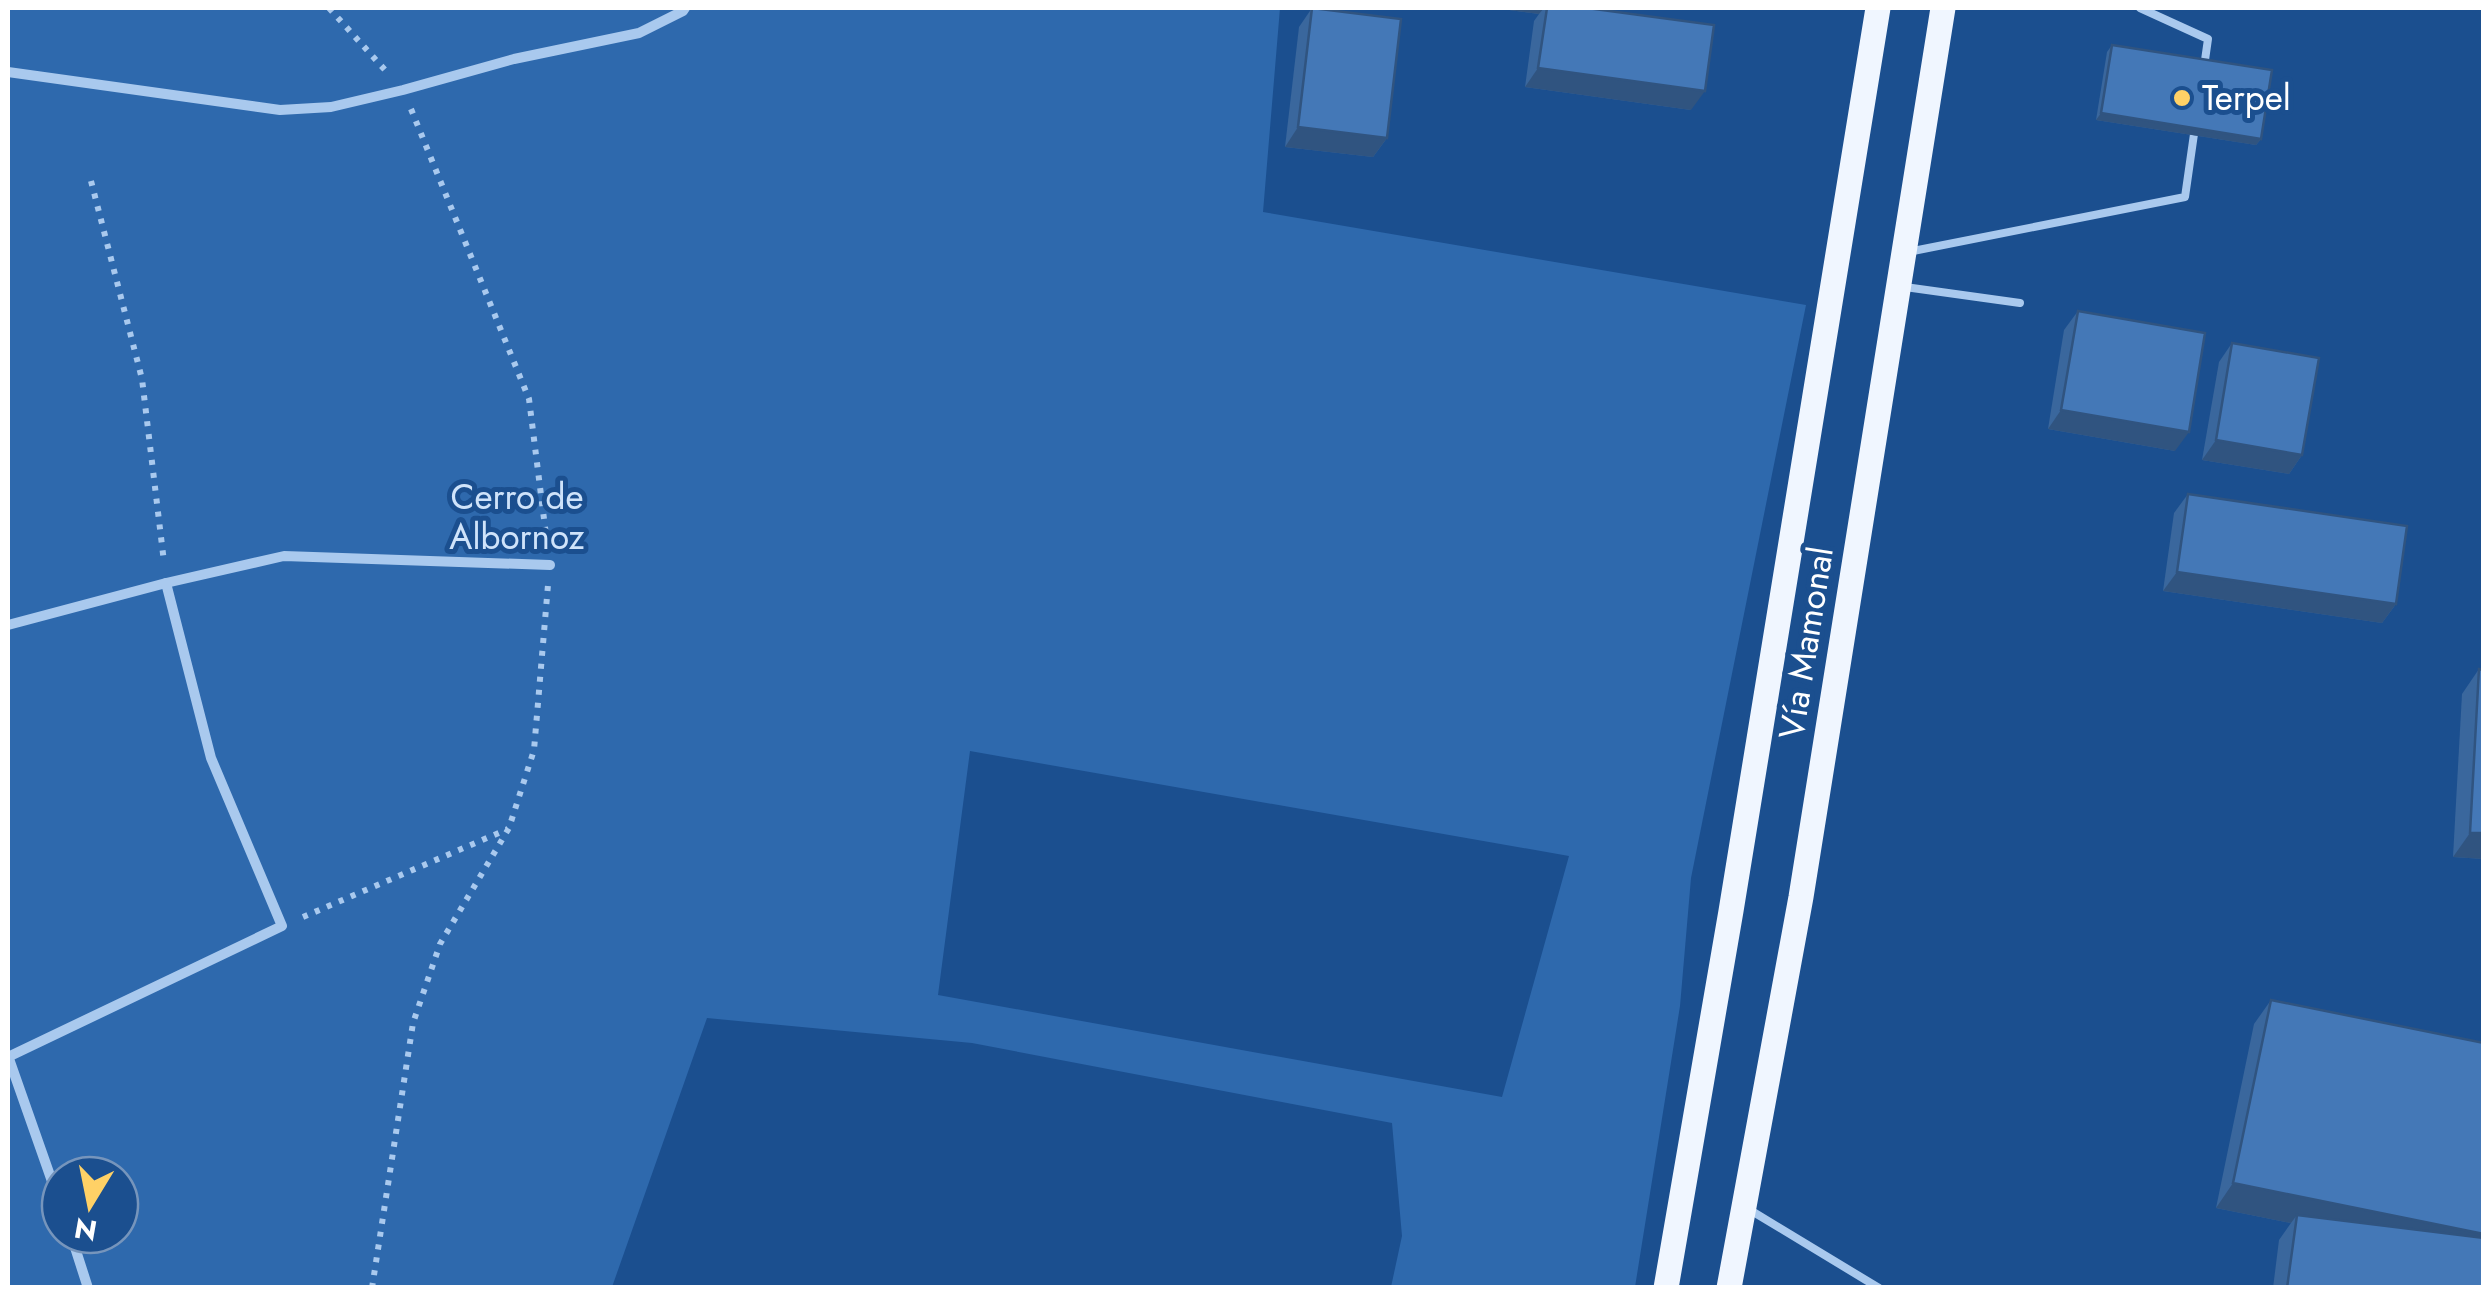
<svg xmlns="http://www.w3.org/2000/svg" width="2491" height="1295" font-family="Jost,sans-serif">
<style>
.green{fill:#2e69ad;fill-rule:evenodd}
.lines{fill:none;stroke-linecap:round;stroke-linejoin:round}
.path{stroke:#a9c9ee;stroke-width:6;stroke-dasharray:5 8;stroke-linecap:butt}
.lane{stroke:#a9c9ee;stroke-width:8}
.street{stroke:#a9c9ee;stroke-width:10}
.primary{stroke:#f0f6ff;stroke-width:25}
.wall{fill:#3a679d}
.shaded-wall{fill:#305480}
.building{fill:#4478b7;stroke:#305480;stroke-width:2.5}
.poi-dot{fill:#ffd166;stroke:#1b4f8f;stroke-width:4}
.labels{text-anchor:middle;stroke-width:10;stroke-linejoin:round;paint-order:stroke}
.poi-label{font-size:35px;fill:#fff;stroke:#1b4f8f;text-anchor:start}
.park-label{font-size:35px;fill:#cfe3fa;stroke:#1b4f8f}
.street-label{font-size:35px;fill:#fff;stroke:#1b4f8f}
</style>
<rect width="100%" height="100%" fill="#1b4f8f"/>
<path class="green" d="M 8,8 L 1280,8 L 1263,212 L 1806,305 L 1691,878 L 1680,1006 L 1635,1287 L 1391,1287 L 1402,1236 L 1392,1123 L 972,1043 L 707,1018 L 612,1287 L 8,1288 ZM 970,751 L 1569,856 L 1502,1097 L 938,995 ZM 60,1175 L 120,1175 L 120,1235 L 60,1235 Z"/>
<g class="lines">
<g class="path">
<polyline points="329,8 385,70"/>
<polyline points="411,109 529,399 547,543"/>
<polyline points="91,181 142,379 164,562"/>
<polyline points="303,917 508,829"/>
<polyline points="372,1288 413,1023 440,944 509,828 534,750 548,585"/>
</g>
<g class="lane">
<polyline points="2140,8 2208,39 2204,67"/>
<polyline points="1908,252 2185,197 2194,134"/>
<polyline points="1905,287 2020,303"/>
<polyline points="1750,1210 1879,1288"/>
</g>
<g class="street">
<polyline points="8,72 280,110 331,107 403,90 514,59 639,33 683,11 685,8"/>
<polyline points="8,625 166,583 284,556 550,565"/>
<polyline points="8,1056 60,1204"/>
<polyline points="8,1057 282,926 211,758 166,583"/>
<polyline points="71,1235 88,1288"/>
</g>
<g class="primary">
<polyline points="1666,1288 1731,911 1878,8"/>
<polyline points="1729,1288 1801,897 1943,8"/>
</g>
</g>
<g class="wall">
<polygon points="1312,8 1387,138 1373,157 1285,147 1299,27"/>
<polygon points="1494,8 1612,8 1610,11 1691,110 1525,87 1534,21 1539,14"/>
<polygon points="2112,45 2261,139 2256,145 2096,120 2107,52"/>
<polygon points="2078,311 2175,451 2048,429 2064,330"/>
<polygon points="2232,343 2302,455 2289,474 2202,460 2219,362"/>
<polygon points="2188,494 2396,604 2382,623 2163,591 2174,513"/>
<polygon points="2479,669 2484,670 2484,859 2453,857 2462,694"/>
<polygon points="2271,1000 2484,1288 2273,1288 2279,1240 2291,1223 2216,1208 2254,1024"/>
</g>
<g class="shaded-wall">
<polygon points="1494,8 1544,8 1539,14"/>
<polygon points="1538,68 1705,91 1691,110 1525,87"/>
<polygon points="2101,113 2261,139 2256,145 2096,120"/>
<polygon points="1298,127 1387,138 1373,157 1285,147"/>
<polygon points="2061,410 2189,432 2175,451 2048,429"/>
<polygon points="2216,440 2302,455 2289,474 2202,460"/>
<polygon points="2177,572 2396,604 2382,623 2163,591"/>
<polygon points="2470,833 2484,833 2484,859 2453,857"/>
<polygon points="2233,1183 2484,1234 2484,1262 2297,1215 2291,1223 2216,1208"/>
</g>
<g class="building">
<polygon points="1312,8 1401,19 1387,138 1298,127"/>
<polygon points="1547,8 1587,8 1714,25 1705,91 1538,68"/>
<polygon points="2112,45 2272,70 2261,139 2101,113"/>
<polygon points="2078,311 2205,333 2189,432 2061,410"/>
<polygon points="2232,343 2319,358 2302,455 2216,440"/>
<polygon points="2188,494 2407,526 2396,604 2177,572"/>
<polygon points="2479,669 2484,670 2484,833 2470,833"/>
<polygon points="2271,1000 2484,1043 2484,1234 2233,1183"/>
<polygon points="2297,1215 2484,1238 2484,1288 2287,1288"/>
</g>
<circle class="poi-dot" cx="2182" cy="98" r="10"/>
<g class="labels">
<g class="poi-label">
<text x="2202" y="110">Terpel</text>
</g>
<g class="park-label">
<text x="517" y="509">Cerro de<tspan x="517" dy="40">Albornoz</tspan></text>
</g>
<g class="street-label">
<text transform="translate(1806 643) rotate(-81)" y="12">Vía Mamonal</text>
</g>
</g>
<rect width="2491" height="1295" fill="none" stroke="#ffffff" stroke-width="20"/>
<g transform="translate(90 1205) rotate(190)"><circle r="48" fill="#1b4f8f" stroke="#7695bc" stroke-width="2.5"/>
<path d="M0-8L18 38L0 25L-18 38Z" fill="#ffd166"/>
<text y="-15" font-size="28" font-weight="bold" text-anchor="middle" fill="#ffffff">N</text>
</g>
</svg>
